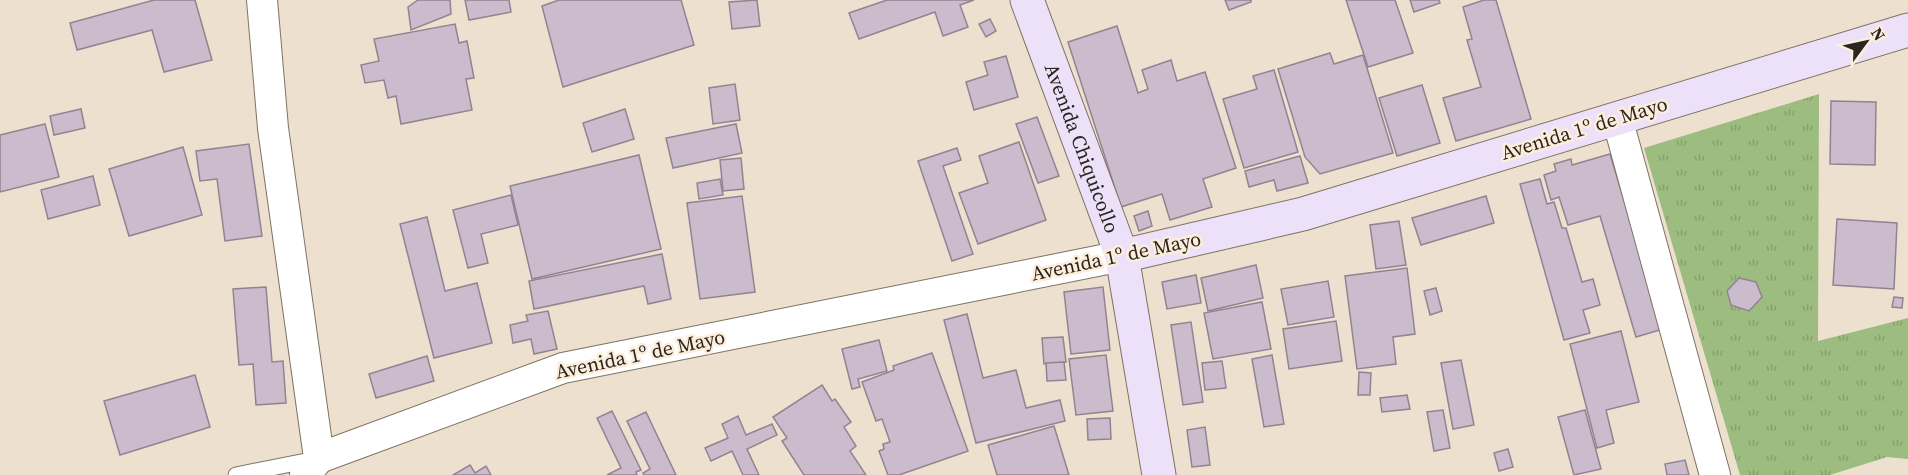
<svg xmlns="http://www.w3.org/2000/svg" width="1908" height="475" font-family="'Source Serif 4',serif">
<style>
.grass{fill:url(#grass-tufts)}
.building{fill:#cbbccd;stroke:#928393;stroke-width:1.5}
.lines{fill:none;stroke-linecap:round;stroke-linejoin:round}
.service-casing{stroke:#7e7262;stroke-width:17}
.minor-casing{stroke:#7e7262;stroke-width:32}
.secondary-casing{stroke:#7e7262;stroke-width:35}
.service{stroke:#fff;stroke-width:15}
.minor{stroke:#fff;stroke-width:30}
.secondary{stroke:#ede1fa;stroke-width:33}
.labels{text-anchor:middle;stroke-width:5;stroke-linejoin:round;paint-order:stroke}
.street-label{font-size:20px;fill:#2b251f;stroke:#fceedb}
</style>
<defs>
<pattern id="grass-tufts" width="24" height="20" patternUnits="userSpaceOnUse" patternTransform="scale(1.5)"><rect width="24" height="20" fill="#9dbc7f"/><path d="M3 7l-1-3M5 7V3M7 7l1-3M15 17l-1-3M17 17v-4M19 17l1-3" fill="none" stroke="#87a16d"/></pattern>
</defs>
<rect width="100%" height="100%" fill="#eee0ce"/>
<polygon class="grass" points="1819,94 1818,341 1908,318 1908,459 1887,457 1830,475 1740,475 1644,148"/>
<g class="building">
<polygon points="154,0 195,0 212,60 164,72 152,30 77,50 70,23"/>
<polygon points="418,0 450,0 451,14 411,30 408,7"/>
<polygon points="465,0 509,0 511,12 469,20"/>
<polygon points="559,0 681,0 694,45 563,87 542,6"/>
<polygon points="757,0 760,26 732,29 729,2"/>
<polygon points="887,0 974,0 960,5 968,27 943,36 935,12 859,39 849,13"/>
<polygon points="1225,0 1251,0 1251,2 1229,10"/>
<polygon points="1346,0 1395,0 1413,53 1368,67"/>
<polygon points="1410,0 1439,0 1440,3 1414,12"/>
<polygon points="1484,0 1496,0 1531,119 1456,141 1443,98 1481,87 1467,40 1472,39 1463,7"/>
<polygon points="990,19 996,31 986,37 979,24"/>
<polygon points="455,24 459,43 467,41 474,78 466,79 472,110 401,124 396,96 388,98 384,80 365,83 361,65 379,61 374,39"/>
<polygon points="1117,26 1138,93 1148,89 1142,70 1171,60 1177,81 1205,72 1236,168 1203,179 1212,207 1170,220 1162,194 1121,207 1068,42"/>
<polygon points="1330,53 1334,64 1363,55 1393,153 1320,174 1305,157 1278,69"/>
<polygon points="1006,56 1018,97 974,110 966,82 988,75 984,62"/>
<polygon points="1274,70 1298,152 1244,168 1223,99 1257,89 1253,76"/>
<polygon points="735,84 740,120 713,124 709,88"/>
<polygon points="1422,85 1440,143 1397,156 1379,98"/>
<polygon points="1831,101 1876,102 1875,165 1830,164"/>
<polygon points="81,109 85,128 54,135 50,116"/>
<polygon points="625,109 634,139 592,152 583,123"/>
<polygon points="1037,117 1059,176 1038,183 1016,124"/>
<polygon points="45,124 59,177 0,192 0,135"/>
<polygon points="736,124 742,153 673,168 666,138"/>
<polygon points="1019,142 1046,220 978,244 959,193 988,183 979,156"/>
<polygon points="249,144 262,236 225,241 217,179 200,181 196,151"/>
<polygon points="183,147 202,215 129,236 109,169"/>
<polygon points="957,148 961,160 943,166 973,254 952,261 918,161"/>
<polygon points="1610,154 1663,329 1636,337 1600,216 1568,225 1559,197 1551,200 1544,175 1556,171 1554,164 1571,159 1572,165"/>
<polygon points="639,155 661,249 532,279 510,186"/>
<polygon points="1300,156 1308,183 1277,191 1274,180 1249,187 1245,171"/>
<polygon points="741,158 744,189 723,191 720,160"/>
<polygon points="93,176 100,205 48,219 41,190"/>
<polygon points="720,179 723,195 699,199 697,183"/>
<polygon points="1540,179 1547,204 1554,202 1562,228 1566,228 1582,282 1593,279 1600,305 1583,310 1590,333 1564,340 1520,184"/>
<polygon points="511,195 518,225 481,234 488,263 468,268 453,210"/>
<polygon points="742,196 755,292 700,299 687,203"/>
<polygon points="1486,196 1494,223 1421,245 1412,218"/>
<polygon points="1148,211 1152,226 1139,231 1134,216"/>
<polygon points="427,217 445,291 477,283 492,343 434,358 400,224"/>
<polygon points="1837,219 1897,223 1894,289 1833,285"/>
<polygon points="1399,221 1406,265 1376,269 1370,225"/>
<polygon points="662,254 671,299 648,304 644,286 534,309 529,281"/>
<polygon points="1256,265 1263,298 1208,311 1201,278"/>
<polygon points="1407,268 1415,334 1393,337 1396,364 1357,369 1345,276"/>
<polygon points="1196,275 1201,303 1167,309 1162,282"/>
<polygon points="1739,278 1756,282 1762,297 1749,311 1731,305 1727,291"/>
<polygon points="1328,281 1334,317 1288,325 1281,289"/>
<polygon points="266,287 272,362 283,361 286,403 256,405 253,364 239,365 233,289"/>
<polygon points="1103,287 1110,350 1071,354 1064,292"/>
<polygon points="1436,288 1442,311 1430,315 1424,291"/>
<polygon points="1894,297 1903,298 1902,308 1892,307"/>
<polygon points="1262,302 1271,349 1213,359 1204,313"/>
<polygon points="548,311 557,349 534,354 531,339 513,343 510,325 528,321 526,315"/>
<polygon points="967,314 983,378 1016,370 1026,408 1060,400 1065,421 976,443 944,320"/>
<polygon points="1336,321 1342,361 1289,369 1283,329"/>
<polygon points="1191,322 1203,402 1183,405 1171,325"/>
<polygon points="1621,331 1639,402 1606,410 1614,443 1597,448 1570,344"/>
<polygon points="1063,337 1066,362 1044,364 1042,338"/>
<polygon points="879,340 887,371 858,379 860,387 852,389 842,349"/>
<polygon points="932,353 968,451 899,475 888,475 879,451 884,449 883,444 890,442 882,419 876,421 862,382 894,370 893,366"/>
<polygon points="1106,355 1113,411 1076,415 1069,359"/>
<polygon points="1272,355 1284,424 1264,427 1252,359"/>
<polygon points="427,356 434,381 376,398 369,374"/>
<polygon points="1461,360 1474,425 1453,429 1441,363"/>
<polygon points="1222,361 1226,388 1205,390 1202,363"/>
<polygon points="1064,362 1066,380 1047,381 1046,363"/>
<polygon points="1359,372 1371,373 1370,395 1358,395"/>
<polygon points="195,375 210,427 120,455 104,401"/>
<polygon points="822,385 832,401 835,399 851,422 844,427 856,446 850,451 866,475 804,475 782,441 787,438 773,417"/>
<polygon points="1407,395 1410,409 1382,412 1380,398"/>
<polygon points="1443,410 1450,448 1434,451 1427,412"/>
<polygon points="1585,410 1601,469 1574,475 1558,417"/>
<polygon points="612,411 641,470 636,472 637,475 607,475 621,468 597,418"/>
<polygon points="646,412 676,475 644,475 643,473 650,469 627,421"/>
<polygon points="738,416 746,435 772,424 777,435 747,449 759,475 743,475 732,451 711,461 705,448 728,438 722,424"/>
<polygon points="1110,418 1111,439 1088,440 1087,419"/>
<polygon points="1054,426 1069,475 997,475 988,445"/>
<polygon points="1205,427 1210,465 1192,467 1187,430"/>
<polygon points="1508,449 1513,467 1499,471 1494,453"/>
<polygon points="1685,460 1689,475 1667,475 1665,464"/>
<polygon points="470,465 475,473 486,466 491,475 453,475"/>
</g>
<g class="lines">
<defs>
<polyline id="service" points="236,475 316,459"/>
<g id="minor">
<polyline points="262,0 273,128 319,458 305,475"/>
<polyline points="1617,118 1715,475"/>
<polyline points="319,458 563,368 1122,256"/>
</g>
<g id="secondary">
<path id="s1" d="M 1027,0 L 1122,256 L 1159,475"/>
<polyline points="1122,256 1303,214 1908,30"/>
</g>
</defs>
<use href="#service" class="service-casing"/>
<use href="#minor" class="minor-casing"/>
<use href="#secondary" class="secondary-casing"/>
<use href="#service" class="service"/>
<use href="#minor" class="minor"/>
<use href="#secondary" class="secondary"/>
</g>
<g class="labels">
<g class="street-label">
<text transform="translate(1584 128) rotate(-17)" y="7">Avenida 1º de Mayo</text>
<text dy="7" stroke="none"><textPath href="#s1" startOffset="158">Avenida Chiquicollo</textPath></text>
<text transform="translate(1116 256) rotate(-12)" y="7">Avenida 1º de Mayo</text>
<text transform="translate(640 354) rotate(-12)" y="7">Avenida 1º de Mayo</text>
</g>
</g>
<g transform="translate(1866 42) rotate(57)" stroke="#fceedb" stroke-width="4.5" paint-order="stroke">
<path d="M0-4.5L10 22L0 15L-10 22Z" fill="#2b251f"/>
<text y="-9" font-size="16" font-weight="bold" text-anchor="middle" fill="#2b251f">N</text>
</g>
</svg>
